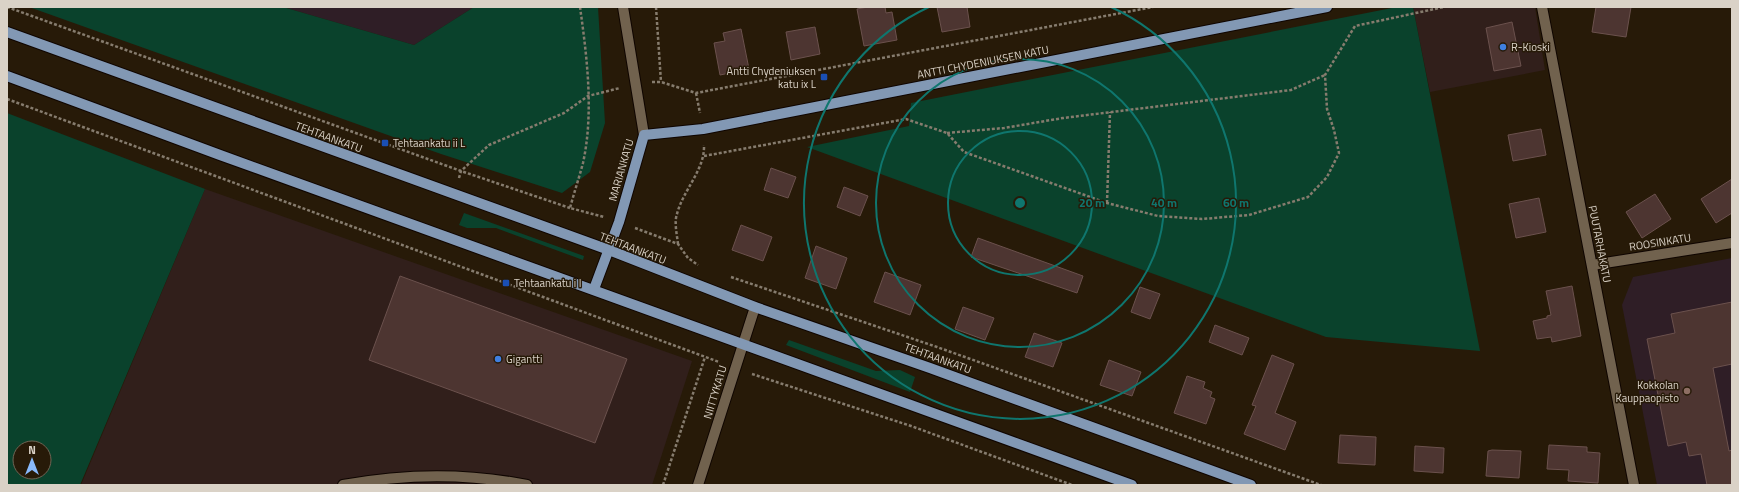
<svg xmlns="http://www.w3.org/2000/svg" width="1739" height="492" font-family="'Titillium Web',sans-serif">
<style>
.commercial{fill:#311f1b}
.education{fill:#2f1e26}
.green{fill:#0a422c;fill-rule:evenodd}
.building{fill:#4d3531;stroke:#6b514d}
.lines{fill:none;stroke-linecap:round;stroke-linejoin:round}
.minor-casing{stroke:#0f0500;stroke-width:12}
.major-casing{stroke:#0f0500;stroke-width:12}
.path{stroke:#867c6e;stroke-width:2.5;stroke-dasharray:3 2;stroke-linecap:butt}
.minor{stroke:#71624e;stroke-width:10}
.major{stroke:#8298b4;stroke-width:10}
.ring{fill:none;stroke:#0f766e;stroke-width:2}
.shop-dot{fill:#3f7fe0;stroke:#271a08;stroke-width:1.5}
.transit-dot{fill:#1a4fb4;stroke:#271a08;stroke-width:1.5}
.education-dot{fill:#8d6e63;stroke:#271a08;stroke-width:1.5}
.labels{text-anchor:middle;stroke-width:3;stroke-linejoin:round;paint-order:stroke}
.poi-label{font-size:11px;fill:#dad2c7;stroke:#271a08;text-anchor:start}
.street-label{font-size:11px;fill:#dad2c7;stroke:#271a08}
.centre{fill:#0f766e;stroke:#271a08;stroke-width:2}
.ring-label{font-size:12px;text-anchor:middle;font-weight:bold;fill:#0f766e;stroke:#271a08;stroke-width:3;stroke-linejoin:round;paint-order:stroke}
</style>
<rect width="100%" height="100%" fill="#271a08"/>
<g class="commercial">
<polygon points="1413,7 1535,7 1545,70 1430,92"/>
<polygon points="205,189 692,361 652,485 81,485"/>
</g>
<g class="education">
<polygon points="283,7 474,7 414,45"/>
<polygon points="1732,258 1732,485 1657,485 1622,305 1633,277"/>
</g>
<g class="green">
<polygon points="29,7 283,7 414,45 474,7 598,7 605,123 590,172 562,193 441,154"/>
<polygon points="1397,7 1413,7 1480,351 1326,337 807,147 909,126 911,103"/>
<path d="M 7,113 L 205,189 L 80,485 L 7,485 ZM 20,448 L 44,448 L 44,472 L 20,472 Z"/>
<polygon points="464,213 584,256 583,260 496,228 467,228 459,225"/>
<polygon points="789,340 876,371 900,370 915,377 910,392 786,345"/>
</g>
<g class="building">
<polygon points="868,7 885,7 886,13 892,12 897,40 864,46 857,9"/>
<polygon points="937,7 967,7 970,27 942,32"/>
<polygon points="1596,7 1631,7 1626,37 1592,32"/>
<polygon points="1512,22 1521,66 1494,71 1486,28"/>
<polygon points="815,27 820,54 791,60 786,32"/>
<polygon points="741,29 749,69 720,75 714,43 725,41 723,33"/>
<polygon points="1541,129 1546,155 1513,161 1508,135"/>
<polygon points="771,168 796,177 788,198 764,190"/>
<polygon points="1732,179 1732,213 1716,223 1701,199"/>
<polygon points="844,187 868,196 860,216 837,207"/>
<polygon points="1655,194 1671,219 1642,238 1626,212"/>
<polygon points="1539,198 1546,232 1516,238 1509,204"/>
<polygon points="741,225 772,237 763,261 732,250"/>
<polygon points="978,238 1083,276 1077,293 971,257"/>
<polygon points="816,246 847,258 836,289 805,278"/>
<polygon points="885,272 921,285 910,315 874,302"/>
<polygon points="400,276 627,359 595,443 369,360"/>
<polygon points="1572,286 1581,336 1552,342 1551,337 1537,339 1533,321 1547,318 1547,316 1551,315 1546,291"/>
<polygon points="1140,287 1160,294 1150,319 1131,312"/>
<polygon points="1732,302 1732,364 1713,368 1729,451 1732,450 1732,485 1707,485 1701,454 1689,456 1686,442 1668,446 1647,339 1675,333 1671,314"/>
<polygon points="963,307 994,318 985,340 955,329"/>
<polygon points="1215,325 1249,338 1242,355 1209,342"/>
<polygon points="1034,333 1062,343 1053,367 1025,357"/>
<polygon points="1272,355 1294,364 1275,413 1296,422 1285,450 1244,434 1256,406 1252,405"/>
<polygon points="1109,360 1141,372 1132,396 1100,385"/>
<polygon points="1187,376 1205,382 1203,388 1212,392 1210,397 1215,399 1206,424 1174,413"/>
<polygon points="1340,435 1376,437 1375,465 1338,463"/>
<polygon points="1549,445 1587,447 1587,452 1600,453 1598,483 1568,481 1569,470 1547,469"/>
<polygon points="1415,446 1444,448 1443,473 1414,471"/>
<polygon points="1492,450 1521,451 1519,478 1486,476 1488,451"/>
</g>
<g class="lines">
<defs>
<g id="minor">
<polyline points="623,7 644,135"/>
<polyline points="1542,7 1634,485"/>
<polyline points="1592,265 1732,243"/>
<path d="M 343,485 C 403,474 467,473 527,485"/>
<polyline points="698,485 755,307"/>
</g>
<g id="major">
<polyline points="7,32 609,250 755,307 930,368 1251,485"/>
<polyline points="7,76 220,155 1132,485"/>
<polyline points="594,289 619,222 644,135 703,129 1327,7"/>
</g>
</defs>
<use href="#minor" class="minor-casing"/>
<use href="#major" class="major-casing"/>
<g class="path">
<polyline points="7,7 461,171 570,208"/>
<path d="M 580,7 C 587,57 594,113 583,163 C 579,178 574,193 570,208 L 604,217"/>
<polyline points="656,7 661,82"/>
<polyline points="652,82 661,82 696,93 1153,7"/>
<polyline points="696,93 700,113"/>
<polyline points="7,99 719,362"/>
<polyline points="947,133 1004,128 1063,118 1291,90 1325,75"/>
<polyline points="704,156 906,119 947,133 964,152 1107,203 1158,216 1202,219 1249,215 1308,197 1327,177 1339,153 1334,130 1327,109 1325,75 1355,26 1444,7"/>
<polyline points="459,178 461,171 489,145 564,113 588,96 620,88"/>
<polyline points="1107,203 1110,112"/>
<polyline points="635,228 678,244 688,258 698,265"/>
<path d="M 678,244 C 677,235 674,222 677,214 C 683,190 705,170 704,145"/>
<polyline points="731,277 937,347 1321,485"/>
<polyline points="752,374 911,426 1072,485"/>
<polyline points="663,485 705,357"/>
</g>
<use href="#minor" class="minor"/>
<use href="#major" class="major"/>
</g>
<g class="ring">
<circle cx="1020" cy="203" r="72"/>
<circle cx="1020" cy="203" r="144"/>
<path d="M1111 7A216 216 0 1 1 929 7"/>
</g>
<g class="shop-dot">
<circle cx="1503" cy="47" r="4"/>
<circle cx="498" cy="359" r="4"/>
</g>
<g class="transit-dot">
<rect x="820" y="73" width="8" height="8" rx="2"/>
<rect x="381" y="139" width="8" height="8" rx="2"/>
<rect x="502" y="279" width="8" height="8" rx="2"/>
</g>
<circle class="education-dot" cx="1687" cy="391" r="4"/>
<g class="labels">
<g class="poi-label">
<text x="1511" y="51">R-Kioski</text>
<text x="816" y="75" text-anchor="end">Antti Chydeniuksen<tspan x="816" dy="13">katu ix L</tspan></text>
<text x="393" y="147">Tehtaankatu ii L</text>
<text x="514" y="287">Tehtaankatu i I</text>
<text x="506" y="363">Gigantti</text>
<text x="1679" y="389" text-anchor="end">Kokkolan<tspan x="1679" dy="13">Kauppaopisto</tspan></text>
</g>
<g class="street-label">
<text transform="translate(983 62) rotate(-11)" y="4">ANTTI CHYDENIUKSEN KATU</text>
<text transform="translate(329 137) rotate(20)" y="4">TEHTAANKATU</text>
<text transform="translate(621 170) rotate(-74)" y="4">MARIANKATU</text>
<text transform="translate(1660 242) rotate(-9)" y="4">ROOSINKATU</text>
<text transform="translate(1600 244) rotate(79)" y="4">PUUTARHAKATU</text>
<text transform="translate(633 248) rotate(21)" y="4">TEHTAANKATU</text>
<text transform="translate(938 358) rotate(20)" y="4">TEHTAANKATU</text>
<text transform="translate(715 392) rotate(-73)" y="4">NIITTYKATU</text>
</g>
</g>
<circle cx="1020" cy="203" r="6" class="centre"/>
<g class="ring-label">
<text x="1092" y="207">20 m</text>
<text x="1164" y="207">40 m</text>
<text x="1236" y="207">60 m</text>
</g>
<rect width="1739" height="492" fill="none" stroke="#dad2c7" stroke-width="16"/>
<g transform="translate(32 460)"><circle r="19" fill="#271a08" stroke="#6f6454"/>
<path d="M0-3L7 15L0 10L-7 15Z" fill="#89bafc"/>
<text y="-6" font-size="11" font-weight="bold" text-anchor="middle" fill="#dad2c7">N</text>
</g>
</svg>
